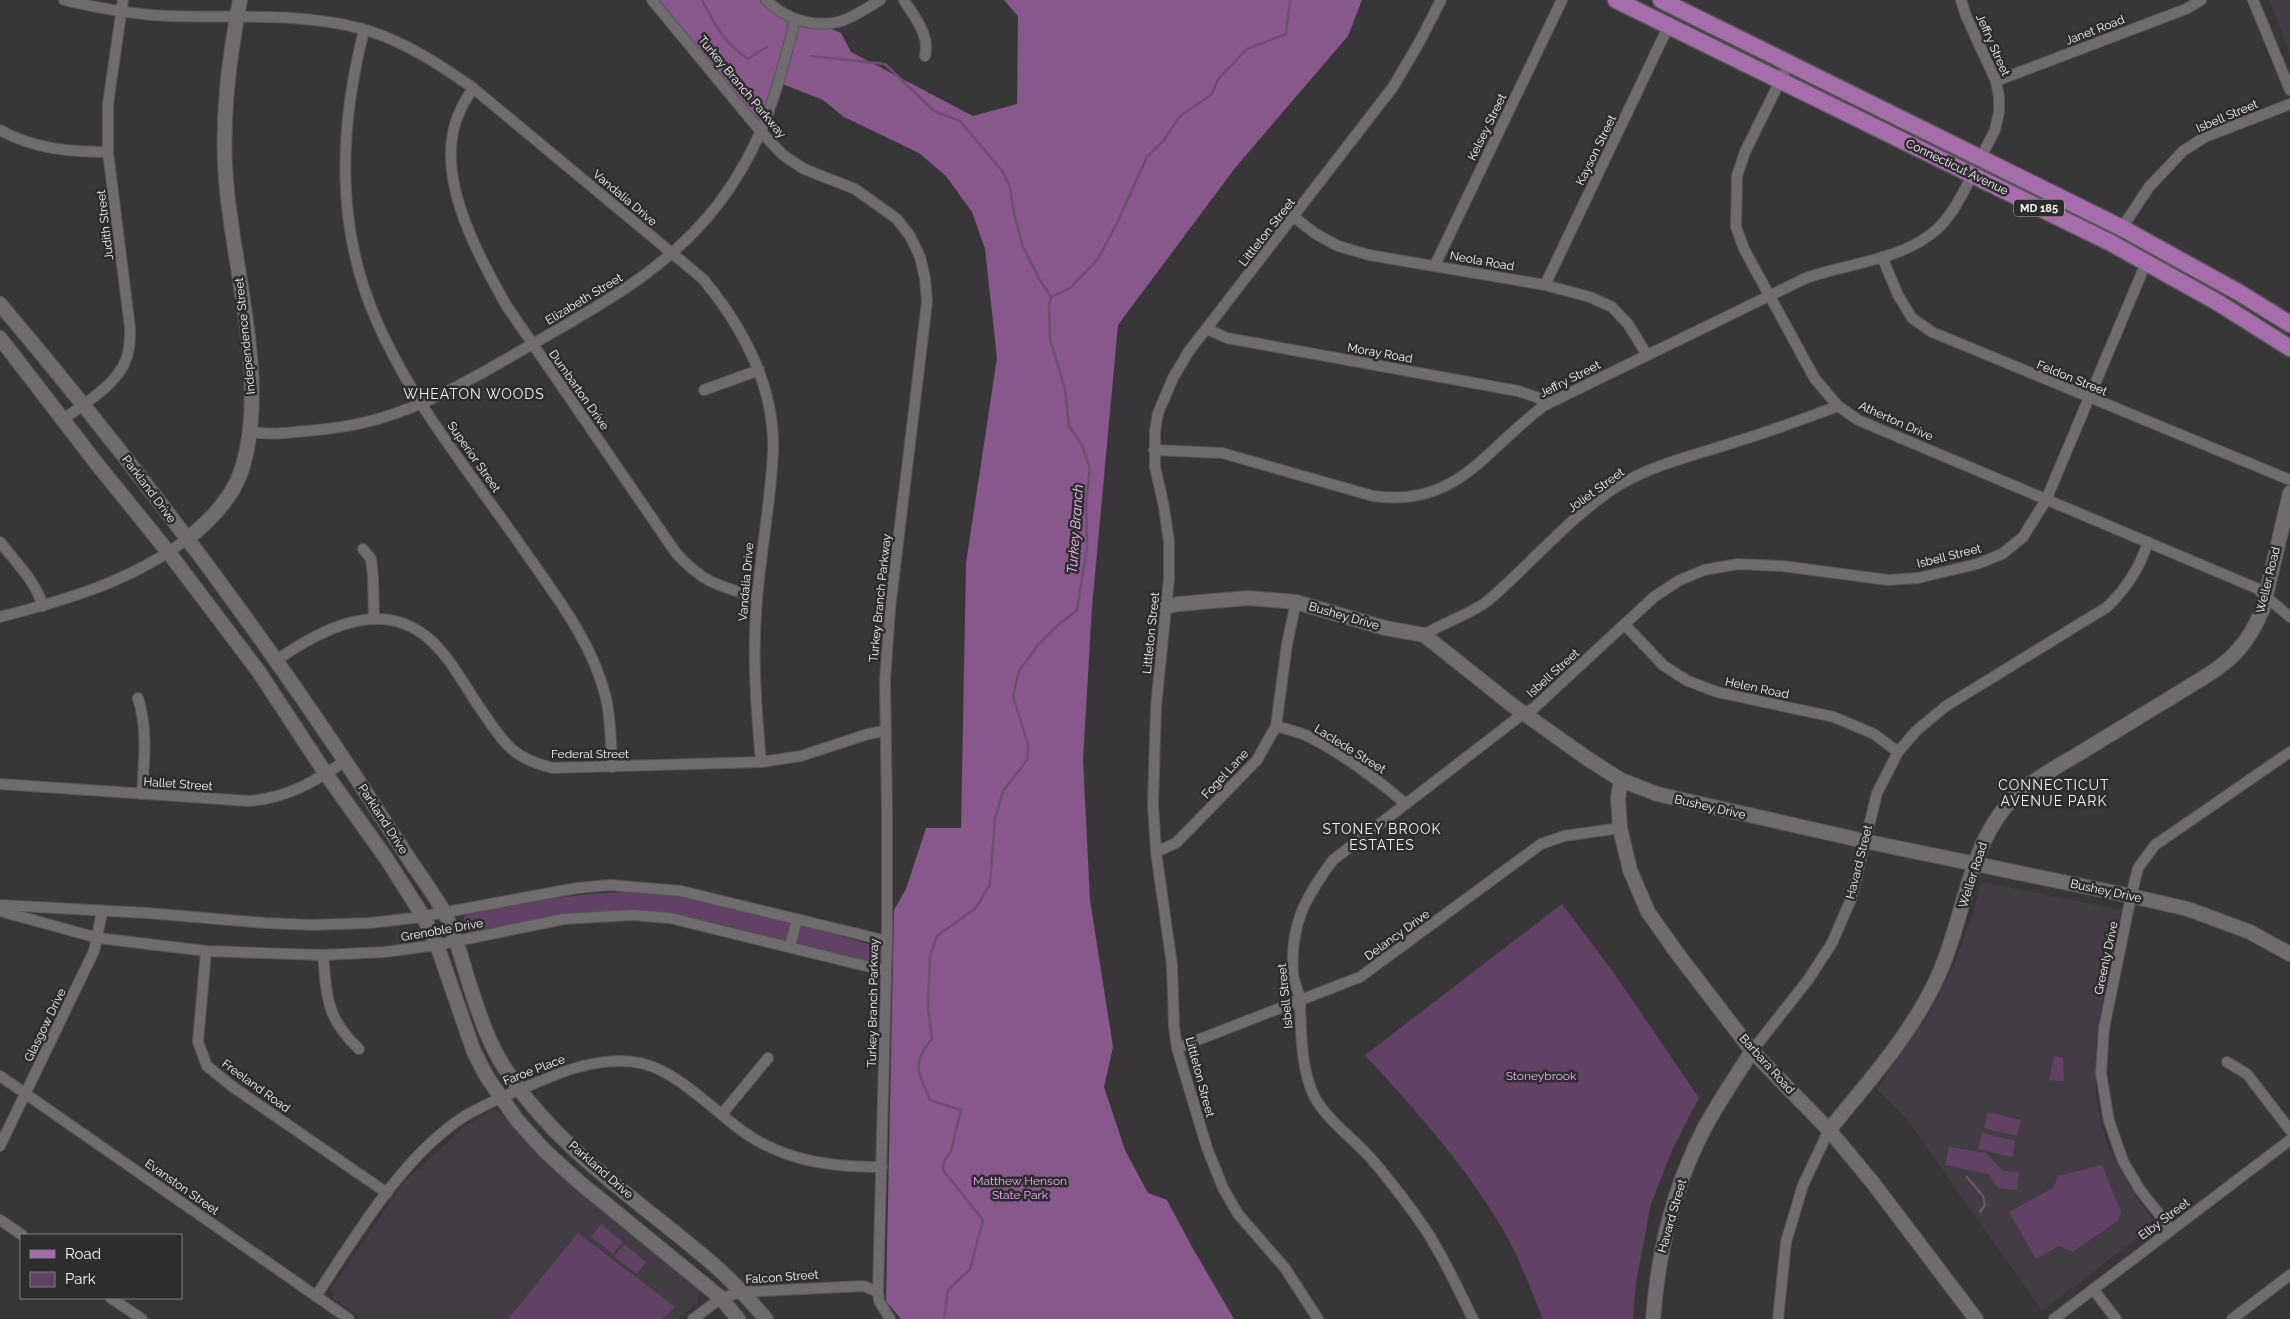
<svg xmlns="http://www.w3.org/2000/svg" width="2290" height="1319" font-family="Raleway,sans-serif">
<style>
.built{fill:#443c45}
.green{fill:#614164}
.forest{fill:#88588d}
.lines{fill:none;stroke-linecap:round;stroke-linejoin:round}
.stream{stroke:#6e4e71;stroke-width:2.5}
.minor-casing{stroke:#575557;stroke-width:12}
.tertiary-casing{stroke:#575557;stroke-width:16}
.primary-casing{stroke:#575557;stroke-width:19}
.minor{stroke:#6f6b6f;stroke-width:10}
.tertiary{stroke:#6f6b6f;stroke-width:14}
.primary{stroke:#a66cac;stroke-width:16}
.labels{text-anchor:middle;stroke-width:5;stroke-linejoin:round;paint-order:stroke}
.shield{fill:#2f2c2f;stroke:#bab7ba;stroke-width:1}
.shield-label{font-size:11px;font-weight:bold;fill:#f5f3f5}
.street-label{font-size:12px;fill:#f5f3f5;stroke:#2f2c2f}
.park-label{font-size:12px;fill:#f1abf8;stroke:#2f2c2f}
.neighbourhood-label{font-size:14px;letter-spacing:1px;fill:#f5f3f5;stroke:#2f2c2f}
.water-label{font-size:14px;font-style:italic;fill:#f8c0fe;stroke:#2f2c2f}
</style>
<rect width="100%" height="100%" fill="#393639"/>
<g class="built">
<polygon points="2269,0 2290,0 2290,54 2272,6"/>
<polygon points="1981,882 2121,910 2104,991 2096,1041 2096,1100 2106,1142 2123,1176 2152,1220 2148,1230 2042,1311 1906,1118 1877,1089 1929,1014 1954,964 1971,919"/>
<polygon points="492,1109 508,1119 699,1289 698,1302 678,1319 363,1319 334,1299 331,1289 405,1181 464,1127"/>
</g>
<g class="green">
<path d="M 628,892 L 696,898 L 792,923 L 786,941 L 712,922 L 663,913 L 473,934 L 468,933 L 463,925 L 464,917 L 469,914 C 522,903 574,893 628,892 Z"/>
<path d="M 1562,904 L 1616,976 L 1699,1098 L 1673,1148 L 1651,1204 L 1636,1282 L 1633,1319 L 1543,1319 C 1531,1291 1521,1261 1506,1235 C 1468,1168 1416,1111 1365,1055 Z"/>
<polygon points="802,925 879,947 883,951 880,961 878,963 796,944"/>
<polygon points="2054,1056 2063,1058 2064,1081 2049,1080"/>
<polygon points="1988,1112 2021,1120 2017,1136 1984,1128"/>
<polygon points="1982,1133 2015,1141 2012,1157 1978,1149"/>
<polygon points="1949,1147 1986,1153 2003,1171 2019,1172 2017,1190 1998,1188 1988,1174 1945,1165"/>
<polygon points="2102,1165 2121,1212 2119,1220 2072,1252 2059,1246 2036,1259 2009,1212 2053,1188 2058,1176"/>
<polygon points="601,1224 623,1242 613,1254 591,1237"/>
<polygon points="578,1233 675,1307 662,1319 508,1319"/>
<polygon points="624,1244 646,1262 637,1274 614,1257"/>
</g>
<polygon class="forest" points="652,0 766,0 841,33 851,52 973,116 1017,104 1018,16 1004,0 1362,0 1348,36 1235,168 1118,325 1092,607 1083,760 1090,900 1113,1047 1104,1087 1125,1150 1148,1193 1167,1200 1192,1247 1234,1319 901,1319 886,1301 894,910 906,889 926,828 961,828 966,563 997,358 985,249 972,212 946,176 919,153 844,117 823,100 780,83 762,133"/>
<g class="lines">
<g class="stream">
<path d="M 702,0 C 715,25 724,43 748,59 L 767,47"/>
<polyline points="812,56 885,64 934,111 960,121 1003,172 1010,187 1015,218 1023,247 1041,282 1051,297"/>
<polyline points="1967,1177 1983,1196 1985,1205 1980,1212"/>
<path d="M 944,1319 L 948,1290 L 970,1269 L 983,1220 L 943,1170 L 944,1161 L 951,1151 L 961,1110 L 930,1100 C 919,1072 910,1064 932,1039 L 928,1008 L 930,956 L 937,936 L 976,908 L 990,884 L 995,819 L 1003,791 L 1027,760 L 1028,744 L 1013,696 L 1019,671 L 1038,645 L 1057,626 L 1077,610 L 1087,547 L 1086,501 L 1090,468 L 1082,445 L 1069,426 L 1065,389 L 1050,339 L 1049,305 L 1051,297 L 1070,288 L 1098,259 L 1117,223 L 1147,157 L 1164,140 L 1180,116 L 1211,95 L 1219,78 L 1247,49 L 1286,34 L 1290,0"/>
</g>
<defs>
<g id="minor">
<path d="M 64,0 C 98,8 135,15 170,16 C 234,18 300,12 363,29 C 404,41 439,64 473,88 L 703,279 C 743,327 775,387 773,451 C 771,500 761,550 757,599 C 752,655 756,706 761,762"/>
<polyline points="652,0 762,133 783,155 804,169 855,189 897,219 910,236 920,257 925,278 927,302 890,609 885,680 887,812 887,941 878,1292 879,1301 890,1319"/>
<path d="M 766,0 C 785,18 811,28 838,22 C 852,19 868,7 880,0"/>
<path d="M 904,0 C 915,18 930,35 925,56"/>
<polyline points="1961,0 1966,16 1996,81 1999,97 1999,112 1995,130 1981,157"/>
<polyline points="2253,0 2290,90"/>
<path d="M 364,30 C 339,129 335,229 378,324 C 413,403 470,473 519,543 C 552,591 592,640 606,698 C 611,721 611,744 612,767"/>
<polyline points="1789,63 1745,152 1737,176 1736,227 1744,249 1815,379 1838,406 1858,420 2256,588 2290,617"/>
<polyline points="1996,81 2186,9 2201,0"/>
<path d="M 473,88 C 469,95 463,103 460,111 C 431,172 477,252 506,305 L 676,553 C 703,583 719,586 757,597"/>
<path d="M 0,130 C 33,149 72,152 108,152"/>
<polyline points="1294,217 1316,234 1338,246 1369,255 1545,285 1590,297 1612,307 1628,324 1647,355"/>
<polyline points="2122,228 2149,187 2183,151 2205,137 2290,104"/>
<polyline points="1882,257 1898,295 1912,318 1932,332 2290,480"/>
<polyline points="1435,265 1562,0"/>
<polyline points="1545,285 1669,25"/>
<polyline points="1207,329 1227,338 1518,391 1539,398 1545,405"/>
<polyline points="704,390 759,370"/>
<path d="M 64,419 C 88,400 125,381 129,348 C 130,341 130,334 130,328 L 108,152 L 108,104 L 123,0"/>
<path d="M 250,432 C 270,435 287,433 307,431 C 331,429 354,426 378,419 C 437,402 490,368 543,338 C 608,301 673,264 719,203 C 763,145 778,89 795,20"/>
<path d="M 1154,450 L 1222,453 L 1373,496 C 1458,508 1485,449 1545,405 L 1806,278 C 1848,263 1899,261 1935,231 C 1952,217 1962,194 1973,174"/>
<path d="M 0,542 C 15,561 36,582 43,606"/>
<polyline points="363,549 371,559 373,577 374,618"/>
<path d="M 0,617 C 66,600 132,581 187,539"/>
<polyline points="1625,625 1664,666 1688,681 1717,692 1834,717 1874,734 1898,752"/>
<path d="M 1424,635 C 1445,621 1471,615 1490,599 C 1534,561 1572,514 1621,484 C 1657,463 1699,454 1738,441 C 1772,431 1805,418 1838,406"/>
<path d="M 277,660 C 320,630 379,598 427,637 C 450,656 465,687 482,711 C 504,743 513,759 553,768 L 761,762 L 801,756 L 868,734 L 884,731"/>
<path d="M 138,698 C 148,729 144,762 142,794"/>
<path d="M 1276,726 C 1285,729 1296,731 1305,735 C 1337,750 1378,780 1405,803"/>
<path d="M 0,784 L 249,801 C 287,798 314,782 345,761"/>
<polyline points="1156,852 1176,843 1257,760 1276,726 1287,644 1296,602"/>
<polyline points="0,905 147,913 265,923 312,925 369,923 414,918 577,888 610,885 681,891 887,941"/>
<polyline points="0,911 98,938 206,951 323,955 385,952 437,945 564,919 632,915 670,918 886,971"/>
<polyline points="790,947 797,919"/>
<polyline points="206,951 198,1042 207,1066 233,1087 387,1193"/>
<path d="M 323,955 C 327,998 326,1018 359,1049"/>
<polyline points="1177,1048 1360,977 1541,844 1564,836 1620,828"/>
<path d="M 1752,1051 L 1808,980 L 1832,943 L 1851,899 L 1877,793 L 1898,752 L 1916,731 L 1946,706 L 2107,607 C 2125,590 2140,567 2148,542"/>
<polyline points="2227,1062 2247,1074 2290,1130"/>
<polyline points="0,1076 349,1319"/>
<polyline points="722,1114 768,1058"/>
<polyline points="0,1146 94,951 102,912"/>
<polyline points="0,1220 22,1235"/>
<polyline points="2171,1229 2140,1190 2123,1161 2109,1121 2101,1073 2104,1028 2131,896 2138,868 2155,845 2290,752"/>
<polyline points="2093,1289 2116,1319"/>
<path d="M 316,1296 C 355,1237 404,1154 465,1116 C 492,1100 521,1089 550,1077 C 583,1063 627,1053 660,1070 C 692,1086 717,1113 745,1133 C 787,1162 834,1167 882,1167"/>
<polyline points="111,1298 142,1319"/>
<polyline points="693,1319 721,1298 742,1292 864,1286 878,1292"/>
<polyline points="1318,1319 1285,1268 1238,1214 1223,1188 1207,1148 1177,1048 1174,1026 1172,965 1156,852 1153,804 1156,707 1169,578 1169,542 1164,507 1155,467 1155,431 1158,413 1173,378 1189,351 1393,87 1420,41 1441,0"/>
<path d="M 1473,1319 C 1459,1291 1446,1262 1429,1235 C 1413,1210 1394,1186 1375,1163 C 1357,1141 1327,1121 1314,1096 C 1301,1069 1301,1032 1300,1003 C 1300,993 1294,984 1293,974 C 1290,924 1305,898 1333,860 L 1524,713 L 1534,708 L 1654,597 L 1678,581 L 1704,570 L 1738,564 L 1782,566 L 1888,580 L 1918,578 L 1977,564 L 2002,554 L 2023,537 L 2046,500 L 2146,263"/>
<polyline points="1778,1319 1786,1242 1803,1185 1829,1130"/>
<polyline points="2054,1319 2290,1140"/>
<polyline points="2232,1319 2290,1275"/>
</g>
<g id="tertiary">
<path d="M 0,304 C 126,453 245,610 353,773 C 373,804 393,834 413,865 C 424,881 436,897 445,914 C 456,935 461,957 468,980 C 478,1011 488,1043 506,1070 C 556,1148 638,1200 707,1259 C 729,1277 748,1298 766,1319"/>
<polyline points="0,338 97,464 169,553 259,672 326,774 386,858 423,916 437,945 474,1052 487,1077 517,1120 545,1151 579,1182 721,1298 738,1319"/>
<path d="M 187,539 C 210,521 233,497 242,469 C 269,381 233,271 226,180 C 221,119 229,60 240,0"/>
<polyline points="1166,607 1178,604 1248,598 1296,602 1385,628 1424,635 1512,705 1588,759 1621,780 1657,794 1864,841 2131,896 2188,909 2250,932 2290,954"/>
<polyline points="1621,780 1618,798 1620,828 1630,870 1648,912 1677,953 1752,1051 1829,1130 1873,1183 1976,1319"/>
<path d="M 1829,1130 C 1868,1082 1912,1034 1938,976 C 1966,917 1967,838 2020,792 C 2037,777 2060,765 2080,753 C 2113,733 2147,712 2180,692 C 2198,681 2225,666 2238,650 C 2249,638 2257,623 2263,608 L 2290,493"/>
<path d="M 1653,1319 C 1658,1253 1673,1188 1704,1129 C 1718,1102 1736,1077 1752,1051"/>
</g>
<g id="primary">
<polyline points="1616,0 2111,243 2217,302 2290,348"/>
<polyline points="1661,0 2122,228 2238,292 2290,324"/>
</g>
</defs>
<use href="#minor" class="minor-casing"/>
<use href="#tertiary" class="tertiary-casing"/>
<use href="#primary" class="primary-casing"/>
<use href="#minor" class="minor"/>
<use href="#tertiary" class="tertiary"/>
<use href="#primary" class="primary"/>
</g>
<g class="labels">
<rect class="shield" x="2014" y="199.5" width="50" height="17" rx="4"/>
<g class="shield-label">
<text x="2039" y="212">MD 185</text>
</g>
<g class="street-label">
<text transform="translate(2095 30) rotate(-21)" y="4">Janet Road</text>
<text transform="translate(1993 45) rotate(66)" y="4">Jeffry Street</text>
<text transform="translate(742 87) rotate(50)" y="4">Turkey Branch Parkway</text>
<text transform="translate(2227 116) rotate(-23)" y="4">Isbell Street</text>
<text transform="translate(1487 127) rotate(-64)" y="4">Kelsey Street</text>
<text transform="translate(1596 150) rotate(-64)" y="4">Kayson Street</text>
<text transform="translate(1957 167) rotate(26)" y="4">Connecticut Avenue</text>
<text transform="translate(625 198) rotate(40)" y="4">Vandalia Drive</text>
<text transform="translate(105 225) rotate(-97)" y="4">Judith Street</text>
<text transform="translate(1267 232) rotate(-52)" y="4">Littleton Street</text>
<text transform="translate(1482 261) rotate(10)" y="4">Neola Road</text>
<text transform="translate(584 299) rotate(-31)" y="4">Elizabeth Street</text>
<text transform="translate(245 336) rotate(-96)" y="4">Independence Street</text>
<text transform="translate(1380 353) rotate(10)" y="4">Moray Road</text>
<text transform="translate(2072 378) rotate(22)" y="4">Feldon Street</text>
<text transform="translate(1570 379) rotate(-27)" y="4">Jeffry Street</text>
<text transform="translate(579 390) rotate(55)" y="4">Dumbarton Drive</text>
<text transform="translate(1896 421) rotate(24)" y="4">Atherton Drive</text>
<text transform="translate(474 457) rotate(55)" y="4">Superior Street</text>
<text transform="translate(149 489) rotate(53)" y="4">Parkland Drive</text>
<text transform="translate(1596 490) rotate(-36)" y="4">Joliet Street</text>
<text transform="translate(1949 556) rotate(-14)" y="4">Isbell Street</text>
<text transform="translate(2268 580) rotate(-76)" y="4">Weller Road</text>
<text transform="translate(746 582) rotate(-85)" y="4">Vandalia Drive</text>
<text transform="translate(880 598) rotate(-84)" y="4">Turkey Branch Parkway</text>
<text transform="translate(1344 616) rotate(16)" y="4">Bushey Drive</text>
<text transform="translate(1151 633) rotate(-84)" y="4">Littleton Street</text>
<text transform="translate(1553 673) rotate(-42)" y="4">Isbell Street</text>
<text transform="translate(1757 688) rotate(12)" y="4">Helen Road</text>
<text transform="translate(1350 749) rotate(32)" y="4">Laclede Street</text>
<text x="590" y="758">Federal Street</text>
<text transform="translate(1225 774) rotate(-47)" y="4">Fogel Lane</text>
<text transform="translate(178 784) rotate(4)" y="4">Hallet Street</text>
<text transform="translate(1710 807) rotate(13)" y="4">Bushey Drive</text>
<text transform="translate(383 819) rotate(57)" y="4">Parkland Drive</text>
<text transform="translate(1859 862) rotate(-76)" y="4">Havard Street</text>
<text transform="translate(1973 875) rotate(-72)" y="4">Weller Road</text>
<text transform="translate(2106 891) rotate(12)" y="4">Bushey Drive</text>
<text transform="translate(442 930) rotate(-10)" y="4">Grenoble Drive</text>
<text transform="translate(1397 935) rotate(-36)" y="4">Delancy Drive</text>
<text transform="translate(2106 958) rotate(-78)" y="4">Greenly Drive</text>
<text transform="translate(1285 996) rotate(-96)" y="4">Isbell Street</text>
<text transform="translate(873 1003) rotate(-89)" y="4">Turkey Branch Parkway</text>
<text transform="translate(45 1025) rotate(-64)" y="4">Glasgow Drive</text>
<text transform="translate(1767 1064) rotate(48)" y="4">Barbara Road</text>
<text transform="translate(534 1070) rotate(-21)" y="4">Faroe Place</text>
<text transform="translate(1200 1077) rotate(75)" y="4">Littleton Street</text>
<text transform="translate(256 1086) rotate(36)" y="4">Freeland Road</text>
<text transform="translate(601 1170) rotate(41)" y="4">Parkland Drive</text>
<text transform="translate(182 1187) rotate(35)" y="4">Evanston Street</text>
<text transform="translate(1672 1216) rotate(-74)" y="4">Havard Street</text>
<text transform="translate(2164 1219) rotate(-37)" y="4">Elby Street</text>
<text transform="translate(782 1277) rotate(-4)" y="4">Falcon Street</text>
</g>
<g class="park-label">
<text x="1541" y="1080">Stoneybrook</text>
<text x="1020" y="1185">Matthew Henson<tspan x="1020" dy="14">State Park</tspan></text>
</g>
<g class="neighbourhood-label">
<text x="474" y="399">WHEATON WOODS</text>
<text x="2054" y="790">CONNECTICUT<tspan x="2054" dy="16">AVENUE PARK</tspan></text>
<text x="1382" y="834">STONEY BROOK<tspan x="1382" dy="16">ESTATES</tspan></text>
</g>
<g class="water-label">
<text transform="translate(1075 529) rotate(-86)" y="5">Turkey Branch</text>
</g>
</g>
<rect x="20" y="1234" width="162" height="65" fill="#2f2c2f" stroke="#7e7c7e"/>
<rect x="30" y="1250" width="25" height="8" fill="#a66cac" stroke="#7e7c7e"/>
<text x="65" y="1259" font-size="15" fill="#f5f3f5">Road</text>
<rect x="30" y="1272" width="25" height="15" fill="#614164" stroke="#7e7c7e"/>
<text x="65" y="1284" font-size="15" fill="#f5f3f5">Park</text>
</svg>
